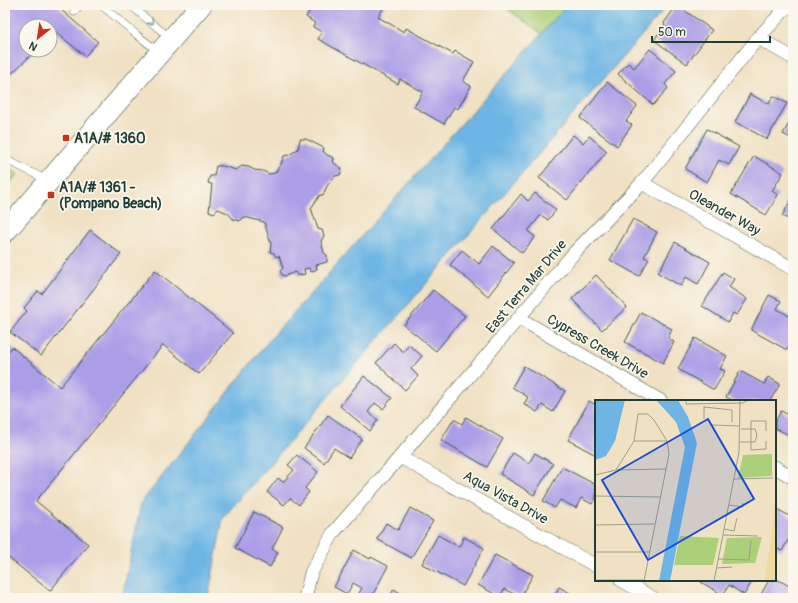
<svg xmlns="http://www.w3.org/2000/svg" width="798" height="603" font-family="Pangolin,sans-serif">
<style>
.green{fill:#acd079;stroke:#668656}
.water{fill:#6cb5e4;stroke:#46798c}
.building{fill:#ac9de8}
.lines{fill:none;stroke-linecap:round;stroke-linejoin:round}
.lane-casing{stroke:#3e5649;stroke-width:8}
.street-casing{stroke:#3e5649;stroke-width:14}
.primary-casing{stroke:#3e5649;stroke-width:22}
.lane{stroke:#fff;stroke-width:7}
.street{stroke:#fff;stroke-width:13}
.primary{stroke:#fff;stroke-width:21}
.oneway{stroke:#8f9e9a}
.poi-dot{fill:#c8321e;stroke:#fbf7ec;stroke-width:1.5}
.labels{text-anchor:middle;stroke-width:3.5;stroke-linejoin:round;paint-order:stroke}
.poi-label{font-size:14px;font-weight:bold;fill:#1f3d34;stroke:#fbf7ec;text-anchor:start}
.street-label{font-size:14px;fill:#1f3d34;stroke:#fbf7ec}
.inset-road{fill:none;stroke:#9c9f8a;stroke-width:1}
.view{fill:#1d4ed8;fill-opacity:0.15;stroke:#1d4ed8;stroke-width:2}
.inset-edge{fill:none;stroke:#1f3d34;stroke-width:2}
</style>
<rect width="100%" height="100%" fill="#fbf7ec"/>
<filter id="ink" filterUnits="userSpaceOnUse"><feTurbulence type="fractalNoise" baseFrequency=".025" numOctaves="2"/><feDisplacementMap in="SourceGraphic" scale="8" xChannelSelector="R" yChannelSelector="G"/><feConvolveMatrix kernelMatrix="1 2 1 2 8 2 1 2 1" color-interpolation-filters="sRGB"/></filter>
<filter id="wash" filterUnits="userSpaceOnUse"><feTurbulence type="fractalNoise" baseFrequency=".012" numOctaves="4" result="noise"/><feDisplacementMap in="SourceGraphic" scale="16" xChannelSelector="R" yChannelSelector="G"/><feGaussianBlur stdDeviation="0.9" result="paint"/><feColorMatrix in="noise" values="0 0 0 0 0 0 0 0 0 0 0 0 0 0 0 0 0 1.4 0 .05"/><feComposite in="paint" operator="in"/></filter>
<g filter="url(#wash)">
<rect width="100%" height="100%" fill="#f0e1c3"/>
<g class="green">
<polygon points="502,5 567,5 542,34"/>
<polygon points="5,166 18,174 5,189"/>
</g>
<polygon class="water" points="567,5 668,5 223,518 208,598 122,598 141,503 266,344"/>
<g id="blocks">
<g class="building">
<polygon points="5,5 62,5 59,8 98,42 85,56 46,24 44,26 26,26 26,50 36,50 5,80"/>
<polygon points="313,5 385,5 378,17 404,32 406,28 453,54 455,51 474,62 463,81 471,86 458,109 454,107 444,124 414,107 423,92 400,79 398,84 318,39 322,32 313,27 315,23 306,17"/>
<polygon points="677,5 712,30 687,64 654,40 665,24 664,23"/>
<polygon points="650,49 676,71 665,84 668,88 653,105 618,74 628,63 634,68"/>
<polygon points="607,82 637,106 626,121 632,125 617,146 580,118"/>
<polygon points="750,94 769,104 773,96 787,103 767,139 735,122"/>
<polygon points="793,116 793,139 783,134"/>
<polygon points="707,129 739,147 729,165 719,160 707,182 685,169"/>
<polygon points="573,135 583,143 589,136 607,151 567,200 539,178"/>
<polygon points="300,139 306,139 324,148 323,151 327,155 334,158 333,162 342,169 340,175 335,176 327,186 323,195 320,195 311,208 318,229 322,230 324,236 321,241 324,253 327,255 327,262 316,265 317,269 311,272 309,268 304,269 305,274 298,276 295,272 285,276 282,275 280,271 283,268 279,256 276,257 274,253 270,252 271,244 264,222 244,217 240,221 233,219 228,213 218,209 214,213 209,211 212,184 208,183 210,176 214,176 216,166 223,166 236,170 242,166 249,167 254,170 263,171 269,174 275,173 281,164 284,156 289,155 298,149"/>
<polygon points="754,156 783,173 772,191 778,195 766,215 731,194"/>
<polygon points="535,193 556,210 548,220 541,215 528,231 535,237 522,253 493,229 521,194 528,201"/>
<polygon points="793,196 793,221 782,216"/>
<polygon points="633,219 657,232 644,257 649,259 639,276 610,260"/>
<polygon points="90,230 121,254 41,356 10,332 27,311 24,308 38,291 42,294"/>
<polygon points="675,242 710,262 698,284 686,277 681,286 658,273"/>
<polygon points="493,246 514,263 488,296 450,265 462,250 479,264"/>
<polygon points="155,270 233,333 199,374 163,345 36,501 88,544 50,591 5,555 5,355 12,347 60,387"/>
<polygon points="723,272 734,279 729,287 747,299 737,315 733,313 728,322 702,306"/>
<polygon points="596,275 627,307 602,330 572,299"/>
<polygon points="433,290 465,316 436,351 404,325"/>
<polygon points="769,295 781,301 777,309 793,318 793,338 787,350 751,330"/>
<polygon points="641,312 672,329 668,338 674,342 663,363 625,342"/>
<polygon points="695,338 727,356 720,369 725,371 714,390 678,369"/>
<polygon points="394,343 403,352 409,345 422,356 411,369 418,376 405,390 376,363"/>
<polygon points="524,366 565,391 553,412 542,405 537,412 524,404 528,397 512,387"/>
<polygon points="740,371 764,384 768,377 780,384 770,401 734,401 726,397"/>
<polygon points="364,376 392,398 383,409 375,403 368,412 378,420 370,431 340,406"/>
<polygon points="589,401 596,405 596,455 568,440"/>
<polygon points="781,411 791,416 793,413 793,437 775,428 775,422"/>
<polygon points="328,415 362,439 349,458 334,448 324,463 304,448"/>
<polygon points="466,417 503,439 487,467 441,440 454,419 462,424"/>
<polygon points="513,453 529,463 535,453 553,464 534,495 500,474"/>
<polygon points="297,455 318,472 305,488 309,492 299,505 290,498 284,505 267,492 278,478 283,482 294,470 288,465"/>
<polygon points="562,467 596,485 596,498 592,504 581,498 576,508 560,500 555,508 543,501"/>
<polygon points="410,508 433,521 411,558 377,539 386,523 398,530"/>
<polygon points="775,508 793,518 793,543 788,540 782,551 775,548"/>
<polygon points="254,512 283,527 272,549 278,552 270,567 235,548"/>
<polygon points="438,535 459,547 464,537 484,548 463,586 422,564"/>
<polygon points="354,550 370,559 371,557 388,566 371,598 356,598 362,588 353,583 347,594 334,587"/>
<polygon points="495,555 533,575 520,597 504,589 500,597 478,585"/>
<polygon points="775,578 793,588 793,598 759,598 769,580 775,580"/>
<polygon points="703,580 753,580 744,595 729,585 723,595 701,582"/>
<polygon points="559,587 579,598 553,598"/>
<polygon points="394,589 408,598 389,598"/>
</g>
</g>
</g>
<g filter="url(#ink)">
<use href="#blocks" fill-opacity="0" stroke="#3e5649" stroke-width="1"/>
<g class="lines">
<defs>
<g id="lane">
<polyline points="101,5 137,35 158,51"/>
<polyline points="130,5 170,38"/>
<polyline points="74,12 80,5"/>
<polyline points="5,159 47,180"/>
</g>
<g id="street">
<polyline points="758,38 793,58"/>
<polyline points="642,183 793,269"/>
<polyline points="519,318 661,401"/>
<polyline points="400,457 596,566"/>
<polyline points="775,467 793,478"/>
<polyline points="621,580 653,598"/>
<polyline points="305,598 311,573 333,533 400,457 574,253 642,183 758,38 789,5"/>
</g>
<polyline id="primary" points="5,232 201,5"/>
</defs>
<use href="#lane" class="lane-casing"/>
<use href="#street" class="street-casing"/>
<use href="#primary" class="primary-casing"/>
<use href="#lane" class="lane"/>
<use href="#street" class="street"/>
<use href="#primary" class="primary"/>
</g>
<defs><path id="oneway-chevron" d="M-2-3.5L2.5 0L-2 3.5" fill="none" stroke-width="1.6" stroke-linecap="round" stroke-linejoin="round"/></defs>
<use class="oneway" href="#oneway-chevron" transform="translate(151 22) rotate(40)"/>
</g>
<g class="poi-dot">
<rect x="62" y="134" width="8" height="8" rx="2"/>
<rect x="47" y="191" width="8" height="8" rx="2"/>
</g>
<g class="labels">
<g class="poi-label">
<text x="74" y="143">A1A/# 1360</text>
<text x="59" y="192">A1A/# 1361 -<tspan x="59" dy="16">(Pompano Beach)</tspan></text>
</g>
<g class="street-label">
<text transform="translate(725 212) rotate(29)" y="5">Oleander Way</text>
<text transform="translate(526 286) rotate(-50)" y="5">East Terra Mar Drive</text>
<text transform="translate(598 346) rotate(30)" y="5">Cypress Creek Drive</text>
<text transform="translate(506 497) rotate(29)" y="5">Aqua Vista Drive</text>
</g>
</g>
<g transform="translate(595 400)">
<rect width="181" height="181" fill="#f0e1c3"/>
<path d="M 177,54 L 177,76 L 143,78 L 148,55 ZM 85,136 L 124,138 L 118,165 L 79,165 ZM 167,137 L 160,163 L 127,164 L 132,138 Z" fill="#acd079"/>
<path d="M 181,93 L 181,181 L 169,181 L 177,133 Z" fill="#eeda9e"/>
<path d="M 0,0 L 30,0 L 20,41 L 11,56 L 0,60 ZM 61,0 L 83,0 L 93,17 L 102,43 L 75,181 L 64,181 L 90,47 L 81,22 Z" fill="#6cb5e4"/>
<path class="inset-road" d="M 91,0 L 91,4 L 148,3 L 153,0M 109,7 L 137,10 L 137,22M 109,19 L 109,6M 117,25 L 145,26M 171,31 L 171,21 L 156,21 L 156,50 L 171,49 L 171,41M 39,41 L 72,41M 145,42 L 160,42 L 162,35 L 160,29 L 146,29M 22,70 L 71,69M 0,75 L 21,70 L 39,41 L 43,14 L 53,14 L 59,20 L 72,41 L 74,54 L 49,181M 139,79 L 178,78M 0,96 L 65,97M 134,105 L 148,107 L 148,103M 0,125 L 59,124M 129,129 L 139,131 L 142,118M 128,135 L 163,136M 0,152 L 55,152M 123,159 L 154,160 L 156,140M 121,168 L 137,167M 0,180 L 49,180M 119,181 L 144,52 L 145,0"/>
<path class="view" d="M 113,19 L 159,99 L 53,160 L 7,80 Z"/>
<rect width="181" height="181" class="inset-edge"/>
</g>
<rect width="798" height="603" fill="none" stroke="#fbf7ec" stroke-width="20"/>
<g transform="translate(38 38) rotate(210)"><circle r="19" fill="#fbf7ec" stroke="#a3ada2"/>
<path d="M0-3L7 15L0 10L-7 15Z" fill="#c8321e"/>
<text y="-6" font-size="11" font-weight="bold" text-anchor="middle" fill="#1f3d34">N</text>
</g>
<path d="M652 36v6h118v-6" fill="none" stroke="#1f3d34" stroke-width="2"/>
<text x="658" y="36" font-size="12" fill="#1f3d34" stroke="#fbf7ec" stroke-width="3" paint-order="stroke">50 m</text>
</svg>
